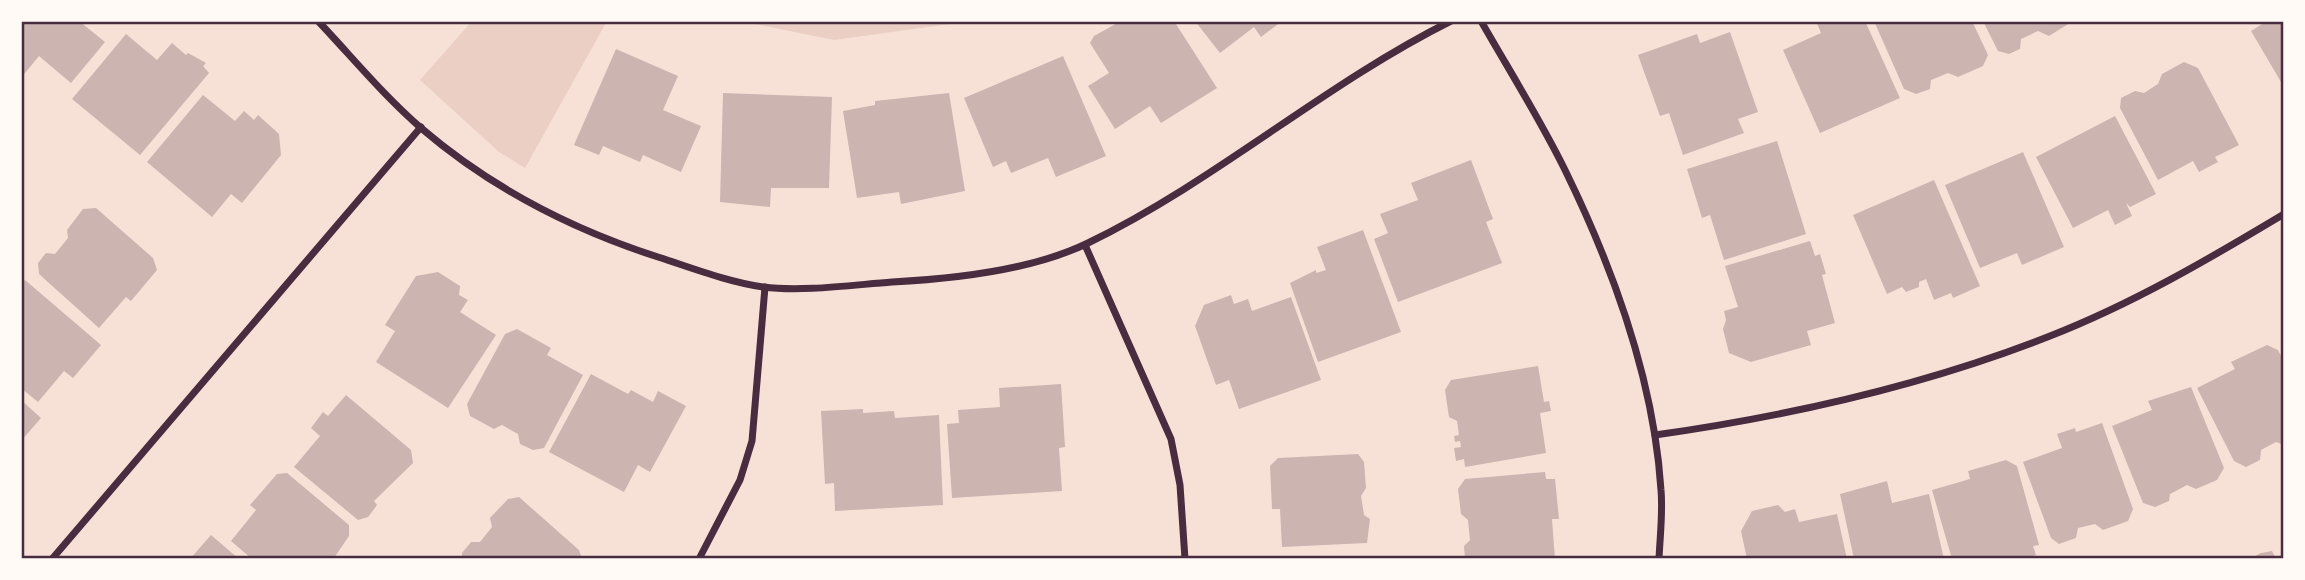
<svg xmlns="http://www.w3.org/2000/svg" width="2305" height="580" font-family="Jost,sans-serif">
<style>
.green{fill:#ebcfc5}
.building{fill:#ccb4b1}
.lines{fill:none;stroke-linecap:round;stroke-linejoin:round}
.minor{stroke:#4a2c40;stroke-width:7}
.neatline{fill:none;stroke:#4a2c40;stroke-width:2.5}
</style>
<rect width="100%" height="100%" fill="#f7e1d7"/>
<g class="green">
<polygon points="472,21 607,21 525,168 499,152 420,80"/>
<polygon points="740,21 972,21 834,40"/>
</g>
<g class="building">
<polygon points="21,21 79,21 105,42 71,83 39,56 21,78"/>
<polygon points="1121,21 1174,21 1217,88 1161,123 1150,106 1115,129 1088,86 1109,73 1090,43 1094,36"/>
<polygon points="1195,21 1282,21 1261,37 1254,27 1220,53"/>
<polygon points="1816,21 1865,21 1900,98 1820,133 1783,50 1821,33"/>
<polygon points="1874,21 1972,21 1988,55 1983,66 1958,77 1948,73 1931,80 1930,89 1916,94 1904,89"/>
<polygon points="1983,21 2073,21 2049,36 2038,31 2021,39 2020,49 2009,54 1998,51"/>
<polygon points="2267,21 2284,21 2284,87 2251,31"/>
<polygon points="1730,32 1758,112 1738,119 1744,133 1683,155 1669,113 1660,116 1638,55 1697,34 1700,43"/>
<polygon points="126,34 157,60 172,43 186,55 188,53 206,63 203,66 209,73 140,155 72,99"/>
<polygon points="616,49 678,76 663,110 701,126 681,172 643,155 640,162 603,146 599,155 574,145"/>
<polygon points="1063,56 1106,156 1056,177 1048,158 1011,173 1006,161 993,167 964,98"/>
<polygon points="2184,62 2198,68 2239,145 2215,157 2218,162 2199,172 2193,161 2158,180 2120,108 2121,98 2135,91 2144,93 2158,84 2162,74"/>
<polygon points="723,93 832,97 829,188 771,188 770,207 720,202"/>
<polygon points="949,93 965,191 901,204 899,192 857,198 843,111 875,105 875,101"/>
<polygon points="203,95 235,121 244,111 254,120 258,115 279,134 281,155 242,203 231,194 212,217 147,162"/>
<polygon points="2115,116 2156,194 2130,207 2126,203 2132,216 2115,225 2108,210 2073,228 2036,157"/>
<polygon points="1777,141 1806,234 1724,260 1710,215 1702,218 1687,169"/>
<polygon points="2023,152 2064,247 2022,265 2017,253 1980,268 1945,185"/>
<polygon points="1471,160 1493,219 1486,222 1502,263 1398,302 1374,239 1388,233 1380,214 1418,200 1411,183"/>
<polygon points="1934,180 1980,286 1953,298 1951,293 1934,300 1926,279 1919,282 1919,287 1906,292 1902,287 1887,294 1853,215"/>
<polygon points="96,208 153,258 157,270 131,301 126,297 99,328 39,274 38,263 46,253 55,254 68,238 67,230 83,209"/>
<polygon points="1363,230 1401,332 1318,362 1290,283 1316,270 1316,273 1326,270 1317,247"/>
<polygon points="1810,241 1815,256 1820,254 1826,274 1822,275 1835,323 1807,331 1811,345 1751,362 1729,353 1723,329 1726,320 1724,311 1738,307 1725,266"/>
<polygon points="438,272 460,286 459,295 468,300 460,312 496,335 448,408 376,362 395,331 385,325 416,276"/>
<polygon points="25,280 101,345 73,378 64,371 38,402 21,388 21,285"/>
<polygon points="1231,295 1234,304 1248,299 1252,311 1291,297 1321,380 1239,409 1229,380 1216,385 1195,326 1204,305"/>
<polygon points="517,329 551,348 547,355 583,375 544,448 533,450 520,444 518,434 502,425 494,429 470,416 467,404 505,334"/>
<polygon points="2267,345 2278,350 2284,362 2284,445 2276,442 2261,450 2260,460 2246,467 2234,461 2197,388 2235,369 2231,362"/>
<polygon points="1538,366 1544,402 1549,401 1551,411 1540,413 1546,453 1465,467 1464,459 1456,461 1454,448 1461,447 1460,441 1455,442 1454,436 1459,435 1457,421 1449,417 1445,390 1451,380"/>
<polygon points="591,374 628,394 631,390 653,402 658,391 686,406 650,472 638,465 624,492 549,452"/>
<polygon points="1061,384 1065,447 1059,448 1062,491 952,498 947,424 959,423 958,410 1000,407 999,388"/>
<polygon points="2191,387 2224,468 2217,480 2196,489 2187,485 2170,494 2169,501 2155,507 2143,503 2112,426 2152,410 2148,401"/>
<polygon points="346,395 411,450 413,463 374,501 377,505 368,517 358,520 294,467 320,436 311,428 323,412 328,416"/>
<polygon points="21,400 41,418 21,441"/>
<polygon points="863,409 863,413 894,411 895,418 939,415 943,505 835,511 834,483 825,484 821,411"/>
<polygon points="2102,423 2133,509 2128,521 2103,530 2095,524 2078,528 2076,538 2059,544 2051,538 2023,462 2062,448 2057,434 2075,428 2076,432"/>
<polygon points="1358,454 1364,462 1366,488 1361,496 1364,515 1370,519 1367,543 1282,547 1280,509 1272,509 1270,466 1278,458"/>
<polygon points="2006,460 2017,466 2039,545 2033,546 2036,555 2023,559 1952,559 1932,490 1970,479 1968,471"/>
<polygon points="1545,472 1546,479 1555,479 1559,519 1552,519 1555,559 1465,559 1464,546 1470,540 1468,520 1461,514 1458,489 1465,479"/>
<polygon points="287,473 349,525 349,536 334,558 252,559 231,541 256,510 250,505 277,474"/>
<polygon points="1887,481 1892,503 1929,494 1944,559 1854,559 1840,494"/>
<polygon points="519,497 579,550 582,559 462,559 462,553 471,542 480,542 492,527 490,518 508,499"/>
<polygon points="1778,505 1785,512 1795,509 1799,522 1837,514 1847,559 1747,559 1741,531 1752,511"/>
<polygon points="211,535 239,559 190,559"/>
<polygon points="2272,551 2276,559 2249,559 2261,553"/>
</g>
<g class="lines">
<g class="minor">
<path d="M 318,21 C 352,57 384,96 421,128 C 491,188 571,229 658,257 C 692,268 728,282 763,287 C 802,292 852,285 892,282 C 952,279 1033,270 1088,243 C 1216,181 1323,85 1451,21"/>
<path d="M 1481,21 C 1509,70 1540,119 1565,170 C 1613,268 1654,380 1661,490 C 1663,512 1660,536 1659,559"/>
<polyline points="1085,245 1171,439 1180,485 1185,559"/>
<path d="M 1655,435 C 1789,416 1923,386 2050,336 C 2132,304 2209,259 2284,214"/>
<polyline points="52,559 421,127"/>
<polyline points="699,559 740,480 752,441 765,287"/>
</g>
</g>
<rect width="2305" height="580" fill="none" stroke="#fffaf5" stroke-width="46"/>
<rect x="23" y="23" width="2259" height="534" class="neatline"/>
</svg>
